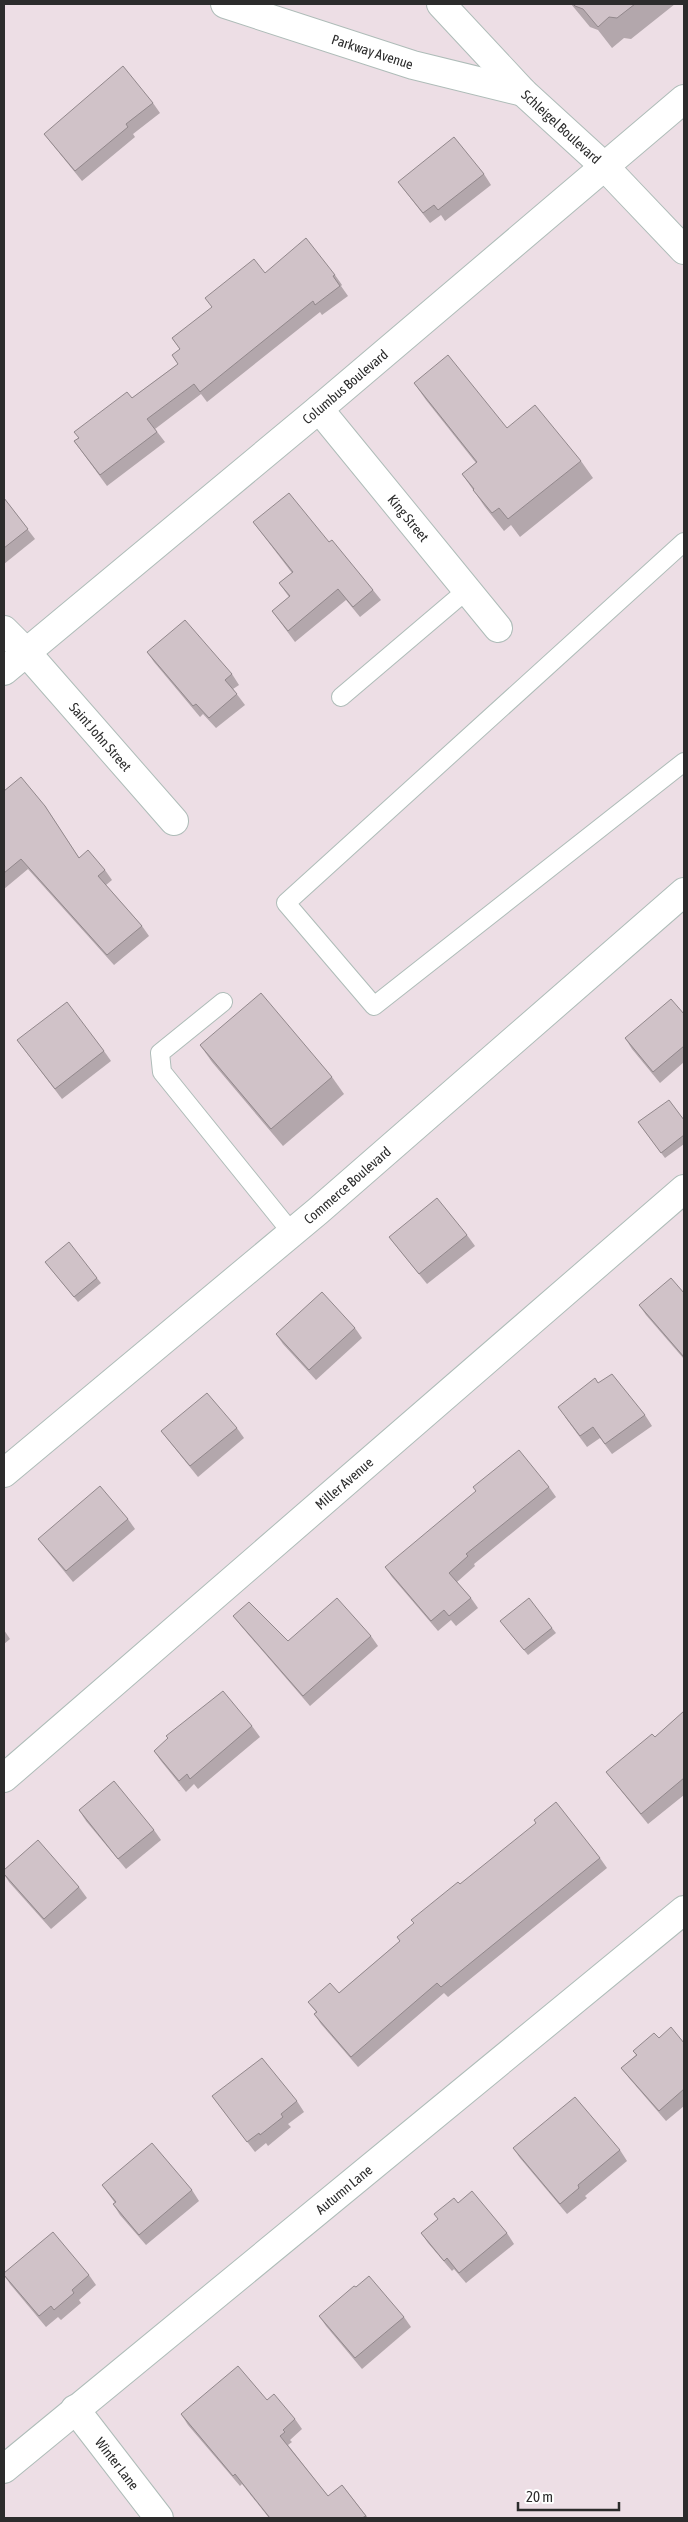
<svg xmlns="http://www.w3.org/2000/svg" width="688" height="2522" font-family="'Asap Condensed',sans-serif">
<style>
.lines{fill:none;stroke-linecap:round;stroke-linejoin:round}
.service-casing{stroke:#aebcb8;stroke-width:20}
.minor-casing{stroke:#aebcb8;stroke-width:30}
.service{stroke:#fff;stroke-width:18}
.minor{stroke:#fff;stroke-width:28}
.wall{fill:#b3a7ac}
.building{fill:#d0c2c8;stroke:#92888c}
.labels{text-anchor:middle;stroke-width:4;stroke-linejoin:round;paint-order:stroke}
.street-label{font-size:14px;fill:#2c2c2c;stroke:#fff}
</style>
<rect width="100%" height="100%" fill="#eddee5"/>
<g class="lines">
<defs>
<g id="service">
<polyline points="684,542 286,903 374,1006 684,762"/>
<polyline points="341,697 467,590"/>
<polyline points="223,1002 160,1053 162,1072 292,1233"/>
</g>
<g id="minor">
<path id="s1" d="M 225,4 L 413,65 L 523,92"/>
<path id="s2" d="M 441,4 L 523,92 L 604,166 L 684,250"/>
<path id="s3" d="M 319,409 L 498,628"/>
<path id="s4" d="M 4,630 L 26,652 L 174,821"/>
<path id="s5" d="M 4,671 L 319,409 L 684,99"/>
<path id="s6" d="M 4,1473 L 318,1211 L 684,892"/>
<path id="s7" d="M 4,1778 L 684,1189"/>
<path id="s8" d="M 75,2409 L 159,2518"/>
<path id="s9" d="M 4,2469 L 684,1910"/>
</g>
</defs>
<use href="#service" class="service-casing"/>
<use href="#minor" class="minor-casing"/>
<use href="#service" class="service"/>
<use href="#minor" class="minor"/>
</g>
<g class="wall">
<polygon points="571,4 675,4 631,39 624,38 612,48 598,30 590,27"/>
<polygon points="153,103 160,113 133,134 135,137 82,181 52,144 44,134"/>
<polygon points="484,174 491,185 445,221 441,215 430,223 398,182"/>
<polygon points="265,273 335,275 342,285 341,286 348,296 322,315 320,312 207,402 201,394 155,429 165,442 107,486 74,441 178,364 172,355 180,349 172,338"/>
<polygon points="414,383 507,428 581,461 593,478 520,537 511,525 504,531 485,507 462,474 476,463 426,400"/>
<polygon points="4,498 35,539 4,564"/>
<polygon points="253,522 329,542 373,590 381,600 360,617 346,600 295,642 272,611 289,597 279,583 292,573"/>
<polygon points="147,652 232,674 239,685 233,689 245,705 216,728 203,714 200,717 154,662"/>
<polygon points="4,791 45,806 79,858 105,870 112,880 106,885 142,926 149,936 114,965 28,869 4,889"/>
<polygon points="684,1014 684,1062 660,1083 632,1049 625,1038"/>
<polygon points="17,1040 104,1051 111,1061 62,1099"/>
<polygon points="200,1045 332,1077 344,1094 283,1146 212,1062"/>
<polygon points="684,1120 684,1144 665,1158 638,1122"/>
<polygon points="467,1235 475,1246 427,1284 397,1247 389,1237"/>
<polygon points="45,1262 97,1278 101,1283 78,1302"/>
<polygon points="684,1293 684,1359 646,1315 639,1305"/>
<polygon points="355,1328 362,1338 316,1380 283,1344 276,1334"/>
<polygon points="598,1383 645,1415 652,1426 612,1454 600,1438 587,1447 565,1417"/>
<polygon points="237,1428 244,1438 198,1477 169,1441 161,1431"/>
<polygon points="549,1487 556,1497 474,1564 475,1566 457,1582 471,1598 478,1608 456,1626 451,1620 438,1631 392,1577 385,1567"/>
<polygon points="128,1519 135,1529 73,1582 46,1549 38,1539"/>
<polygon points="233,1616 288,1641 371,1636 378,1646 310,1706 241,1626"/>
<polygon points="500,1621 552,1628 556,1633 528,1655"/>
<polygon points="4,1630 10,1639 4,1644"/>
<polygon points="684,1711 684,1795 648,1824 614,1782 606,1772 655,1737"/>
<polygon points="252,1726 260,1737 198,1789 194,1784 186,1792 161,1761 154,1751"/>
<polygon points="79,1810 154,1830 161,1840 126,1869 86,1821"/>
<polygon points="600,1858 607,1868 448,1997 444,1993 358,2067 321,2024 314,2014 316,2012 308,2002 339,1993 400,1941 414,1924 460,1884"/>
<polygon points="4,1874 79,1887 87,1898 51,1929 9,1882"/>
<polygon points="659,2038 684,2043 684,2106 666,2121 629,2078 621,2068 636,2055 633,2051"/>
<polygon points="212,2096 297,2101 304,2112 288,2124 291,2127 268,2146 266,2143 255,2152"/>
<polygon points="513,2148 620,2150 627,2161 585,2196 587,2198 567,2214 520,2158"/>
<polygon points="102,2185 192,2190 199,2201 146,2245 120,2215 113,2204 115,2203"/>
<polygon points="458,2203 507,2233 514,2244 466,2283 454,2269 452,2271 428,2243 421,2233"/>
<polygon points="4,2275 89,2275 96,2285 79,2300 81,2303 61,2320 58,2317 46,2327 10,2284"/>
<polygon points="356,2287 404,2317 411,2327 362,2369 326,2326 319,2316"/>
<polygon points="267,2400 295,2419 302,2429 290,2440 292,2442 288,2445 328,2496 342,2485 368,2518 269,2518 242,2484 240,2486 188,2425 181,2414"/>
</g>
<g class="building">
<polygon points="573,4 635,4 617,18 609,17 598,27 583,9 575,6"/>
<polygon points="123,66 153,103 126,124 128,127 75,171 44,134"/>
<polygon points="454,137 484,174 438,210 434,205 423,213 398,182"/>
<polygon points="306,238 335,275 333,276 340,286 315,305 313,301 200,392 194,384 147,419 157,432 100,475 74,441 79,438 74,432 127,392 132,398 178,364 172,355 180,349 172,338 212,307 205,298 254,259 265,273"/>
<polygon points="448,355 507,428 535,405 581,461 508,519 499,508 492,513 473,490 474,489 462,474 477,462 414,383"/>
<polygon points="289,493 329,542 332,540 373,590 353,607 338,589 288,631 272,611 290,596 279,583 293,572 253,522"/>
<polygon points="4,498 28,529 4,548"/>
<polygon points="185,620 232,674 225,680 237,694 209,718 196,704 193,706 147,652"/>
<polygon points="21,777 45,806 79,858 88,850 105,870 98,876 142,926 107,955 21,859 4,873 4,791"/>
<polygon points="261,993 332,1077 271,1129 200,1045"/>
<polygon points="671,999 684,1014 684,1046 653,1072 625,1038"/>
<polygon points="67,1002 104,1051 55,1089 17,1040"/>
<polygon points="669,1100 684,1120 684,1135 661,1153 638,1122"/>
<polygon points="437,1198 467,1235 419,1274 389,1237"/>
<polygon points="69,1242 97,1278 74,1297 45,1262"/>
<polygon points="671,1278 684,1293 684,1357 639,1305"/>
<polygon points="322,1292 355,1328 309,1370 276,1334"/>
<polygon points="612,1374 645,1415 605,1444 593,1427 580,1436 558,1407 595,1378 598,1383"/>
<polygon points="207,1393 237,1428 190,1466 161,1431"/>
<polygon points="519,1450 549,1487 466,1554 468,1556 449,1573 471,1598 449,1616 444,1610 431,1621 385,1567 476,1491 473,1487"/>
<polygon points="100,1486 128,1519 66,1571 38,1539"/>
<polygon points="337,1598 371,1636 303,1696 233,1616 249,1602 288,1641"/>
<polygon points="529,1598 552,1628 524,1650 500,1621"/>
<polygon points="223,1691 252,1726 190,1779 187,1774 179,1781 154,1751 168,1738 166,1736"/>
<polygon points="684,1711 684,1778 641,1814 606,1772 652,1734 655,1737"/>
<polygon points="114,1781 154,1830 118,1859 79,1810"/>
<polygon points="556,1802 600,1858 441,1987 437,1983 351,2057 314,2014 317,2012 308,2002 330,1983 339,1993 400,1941 397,1937 414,1923 411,1920 458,1882 460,1884 536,1823 534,1820"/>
<polygon points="38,1840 79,1887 44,1919 4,1874 4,1870"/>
<polygon points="671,2027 684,2043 684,2089 659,2111 621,2068 637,2055 633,2051 654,2033 659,2038"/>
<polygon points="262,2058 297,2101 281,2114 283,2117 260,2135 259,2133 247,2142 212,2096"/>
<polygon points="575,2097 620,2150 578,2185 579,2188 560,2204 513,2148"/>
<polygon points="152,2143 192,2190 139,2235 113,2204 116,2202 102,2185"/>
<polygon points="472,2191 507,2233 459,2273 447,2258 444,2261 421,2233 438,2219 434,2214 454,2198 458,2203"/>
<polygon points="53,2232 89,2275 72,2290 74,2293 54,2310 51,2306 39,2316 4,2275 4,2273"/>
<polygon points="369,2276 404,2317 355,2358 319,2316 354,2286 356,2287"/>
<polygon points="238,2366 267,2400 274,2394 295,2419 283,2430 285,2432 280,2436 328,2496 342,2485 366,2516 362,2518 270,2518 235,2474 233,2476 181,2414"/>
</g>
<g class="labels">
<g class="street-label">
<text dy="5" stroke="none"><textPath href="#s1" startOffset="155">Parkway Avenue</textPath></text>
<text dy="5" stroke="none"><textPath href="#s2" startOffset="172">Schleigel Boulevard</textPath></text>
<text dy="5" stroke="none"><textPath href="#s5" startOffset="444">Columbus Boulevard</textPath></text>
<text dy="5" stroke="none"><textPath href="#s3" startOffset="141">King Street</textPath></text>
<text dy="5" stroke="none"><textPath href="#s4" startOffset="144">Saint John Street</textPath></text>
<text dy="5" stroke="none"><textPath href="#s6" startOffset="448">Commerce Boulevard</textPath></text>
<text dy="5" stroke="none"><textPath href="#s7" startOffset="450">Miller Avenue</textPath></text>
<text dy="5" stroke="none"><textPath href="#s9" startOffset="440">Autumn Lane</textPath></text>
<text dy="5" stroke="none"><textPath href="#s8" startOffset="69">Winter Lane</textPath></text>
</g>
</g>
<rect width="688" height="2522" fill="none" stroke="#2c2c2c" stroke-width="10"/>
<path d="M518 2502v8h101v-8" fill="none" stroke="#2c2c2c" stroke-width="2.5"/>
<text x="526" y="2502" font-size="15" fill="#2c2c2c" stroke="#ffffff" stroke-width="4" paint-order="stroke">20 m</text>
</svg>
